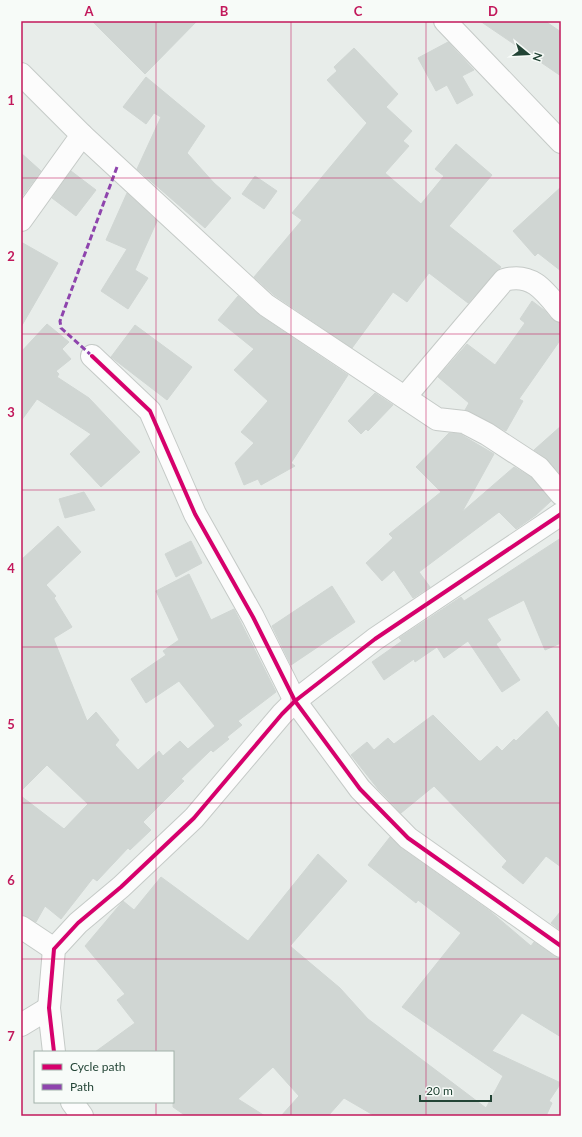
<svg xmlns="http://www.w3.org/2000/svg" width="582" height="1137" font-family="Lato,sans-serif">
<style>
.building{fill:#d0d6d3;stroke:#d0d6d3}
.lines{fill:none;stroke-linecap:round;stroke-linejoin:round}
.street-casing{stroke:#c5cac7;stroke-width:24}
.street{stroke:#fcfcfc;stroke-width:22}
.quiet{stroke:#8e44ad;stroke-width:3;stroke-dasharray:6 3;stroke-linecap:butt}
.cycleway-casing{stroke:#f7fbf8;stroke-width:6}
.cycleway{stroke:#d6006c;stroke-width:4}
.grid{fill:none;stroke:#c2185b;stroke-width:1;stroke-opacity:0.55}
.neatline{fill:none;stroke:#c2185b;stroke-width:1.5}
.grid-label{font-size:13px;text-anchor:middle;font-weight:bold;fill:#c2185b}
</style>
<rect width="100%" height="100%" fill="#e8edea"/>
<g class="building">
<polygon points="92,21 197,21 145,74"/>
<polygon points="480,21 545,21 561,32 561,76"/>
<polygon points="448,42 474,70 462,76 473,95 457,104 447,85 436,91 418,58"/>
<polygon points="354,48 398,94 386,107 412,131 403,141 409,146 385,173 421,204 444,176 435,169 456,144 492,175 449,226 501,267 468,303 429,273 407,302 393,292 352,348 274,295 254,277 302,220 292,213 367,123 327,80 337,71 334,67"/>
<polygon points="146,77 205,126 187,153 214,183 231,198 205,228 137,169 161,117 154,113 146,124 123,107"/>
<polygon points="21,153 41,171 21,198"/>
<polygon points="71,171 96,190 76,216 52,198"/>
<polygon points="255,176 277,191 264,209 242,194"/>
<polygon points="561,187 561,271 538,253 535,256 513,231"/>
<polygon points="127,193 157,221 135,270 148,278 128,309 101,291 127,249 106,240"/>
<polygon points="21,242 58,263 21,327"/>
<polygon points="238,296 259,315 348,375 291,463 295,466 261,485 258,479 244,485 235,463 254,443 241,432 268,401 234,370 254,349 218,320"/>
<polygon points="532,301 544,310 552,319 561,323 561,339 519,399 523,401 506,431 465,410 469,403 438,377 467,344 495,365 525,323 520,319"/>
<polygon points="47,324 69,342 62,349 71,359 56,371 59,374 57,377 89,398 140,452 101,487 70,454 91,434 37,399 21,421 21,352"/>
<polygon points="135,325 192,367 167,400 111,357"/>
<polygon points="375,393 393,405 368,431 366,429 361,434 348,421"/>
<polygon points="561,426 561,475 548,460 534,450"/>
<polygon points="449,433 460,434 494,454 462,512 514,467 531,477 551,501 536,515 516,529 499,512 419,572 430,587 413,598 394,570 382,581 366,563 393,538 389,534 441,492 416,467"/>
<polygon points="84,492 95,510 65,518 59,499"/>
<polygon points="58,526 81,552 46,585 56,596 54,598 72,627 54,638 54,640 87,721 96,712 119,740 115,745 138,770 159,751 163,756 180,741 188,749 215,726 179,681 146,703 131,679 166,655 163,651 179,640 156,591 189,574 211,620 234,609 276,692 238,721 242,725 227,737 229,739 213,752 211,750 181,779 184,781 143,822 151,830 130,850 128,848 97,881 93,878 61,919 45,906 36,922 21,915 21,796 64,829 88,804 47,765 21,791 21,560"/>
<polygon points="561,538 561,643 545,650 524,600 487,619 501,640 496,644 520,680 502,692 468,641 444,658 437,647 415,662 414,659 384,680 372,662 402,641 399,638 461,597 464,601"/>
<polygon points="191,541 202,563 176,577 165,554"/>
<polygon points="332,586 355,622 291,665 272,626"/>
<polygon points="547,711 561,731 561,867 546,856 523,884 502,867 507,861 434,786 401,813 378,789 351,755 367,742 374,750 388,738 394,744 433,715 479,761 481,761 497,746 502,751 514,739 516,741"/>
<polygon points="390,837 401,848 491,912 531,946 534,942 554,956 561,958 561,1037 522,1013 492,1051 561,1083 549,1101 552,1103 546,1116 375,1116 344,1098 328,1116 281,1116 299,1096 273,1067 238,1099 265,1116 186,1116 173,1107 173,1052 95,1052 135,1023 117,1000 125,994 85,946 123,901 134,910 161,877 248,941 318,854 347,881 290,946 340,988 368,1019 486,1108 503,1076 402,1007 461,933 418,900 416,903 368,865"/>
<polygon points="561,911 561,931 551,923"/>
</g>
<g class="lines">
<defs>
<g id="street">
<polyline points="445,21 561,142"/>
<polyline points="21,74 82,135 21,220"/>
<polyline points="82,135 266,305 437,419 464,422 487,434 539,468 561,494"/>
<polyline points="92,356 150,411 195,514 253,617 295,701 360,789 408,838 561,946"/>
<path d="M 405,397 L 504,280 C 532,272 545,291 561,311"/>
<polyline points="21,927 54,949"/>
<polyline points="21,1025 49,1008"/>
<polyline points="54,1052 49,1008 54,949 78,923 121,887 194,818 282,714 295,701 375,639 561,514"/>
<polyline points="72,1102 82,1116"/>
</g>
</defs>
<use href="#street" class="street-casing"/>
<use href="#street" class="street"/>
<polyline class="quiet" points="92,356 61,328 60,321 117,167"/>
<defs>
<g id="cycleway">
<polyline points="92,356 150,411 195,514 253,617 295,701 360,789 408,838 561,946"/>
<polyline points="54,1052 49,1008 54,949 78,923 121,887 194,818 282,714 295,701 375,639 561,514"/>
</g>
</defs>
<use href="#cycleway" class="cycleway-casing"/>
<use href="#cycleway" class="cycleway"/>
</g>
<path class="grid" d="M 156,21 L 156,1052M 291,21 L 291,1116M 426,21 L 426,1116M 21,178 L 561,178M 21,334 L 561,334M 21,490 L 561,490M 21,647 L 561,647M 21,803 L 561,803M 21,959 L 561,959M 156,1102 L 156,1116"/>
<rect width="582" height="1137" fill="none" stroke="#f7fbf8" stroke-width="44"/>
<rect x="34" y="1051" width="140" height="52" fill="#f7fbf8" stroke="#a2b2aa"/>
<rect x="42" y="1064" width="20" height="6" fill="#d6006c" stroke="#a2b2aa"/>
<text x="70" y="1071" font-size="12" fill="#224435">Cycle path</text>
<rect x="42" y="1084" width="20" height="6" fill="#8e44ad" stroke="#a2b2aa"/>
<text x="70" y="1091" font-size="12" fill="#224435">Path</text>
<g transform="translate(528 54) rotate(108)" stroke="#f7fbf8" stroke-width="3" paint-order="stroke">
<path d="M0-3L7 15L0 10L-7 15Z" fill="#224435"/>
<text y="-6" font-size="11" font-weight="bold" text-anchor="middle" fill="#224435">N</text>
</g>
<path d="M420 1095v6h71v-6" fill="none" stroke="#224435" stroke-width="2"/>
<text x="426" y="1095" font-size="12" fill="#224435" stroke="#f7fbf8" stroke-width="3" paint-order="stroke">20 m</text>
<rect x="22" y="22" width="538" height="1093" class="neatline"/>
<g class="grid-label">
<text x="89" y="16">A</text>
<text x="224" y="16">B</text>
<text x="358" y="16">C</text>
<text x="493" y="16">D</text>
<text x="11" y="105">1</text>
<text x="11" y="261">2</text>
<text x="11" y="417">3</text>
<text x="11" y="573">4</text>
<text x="11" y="729">5</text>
<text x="11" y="885">6</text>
<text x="11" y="1041">7</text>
</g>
</svg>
